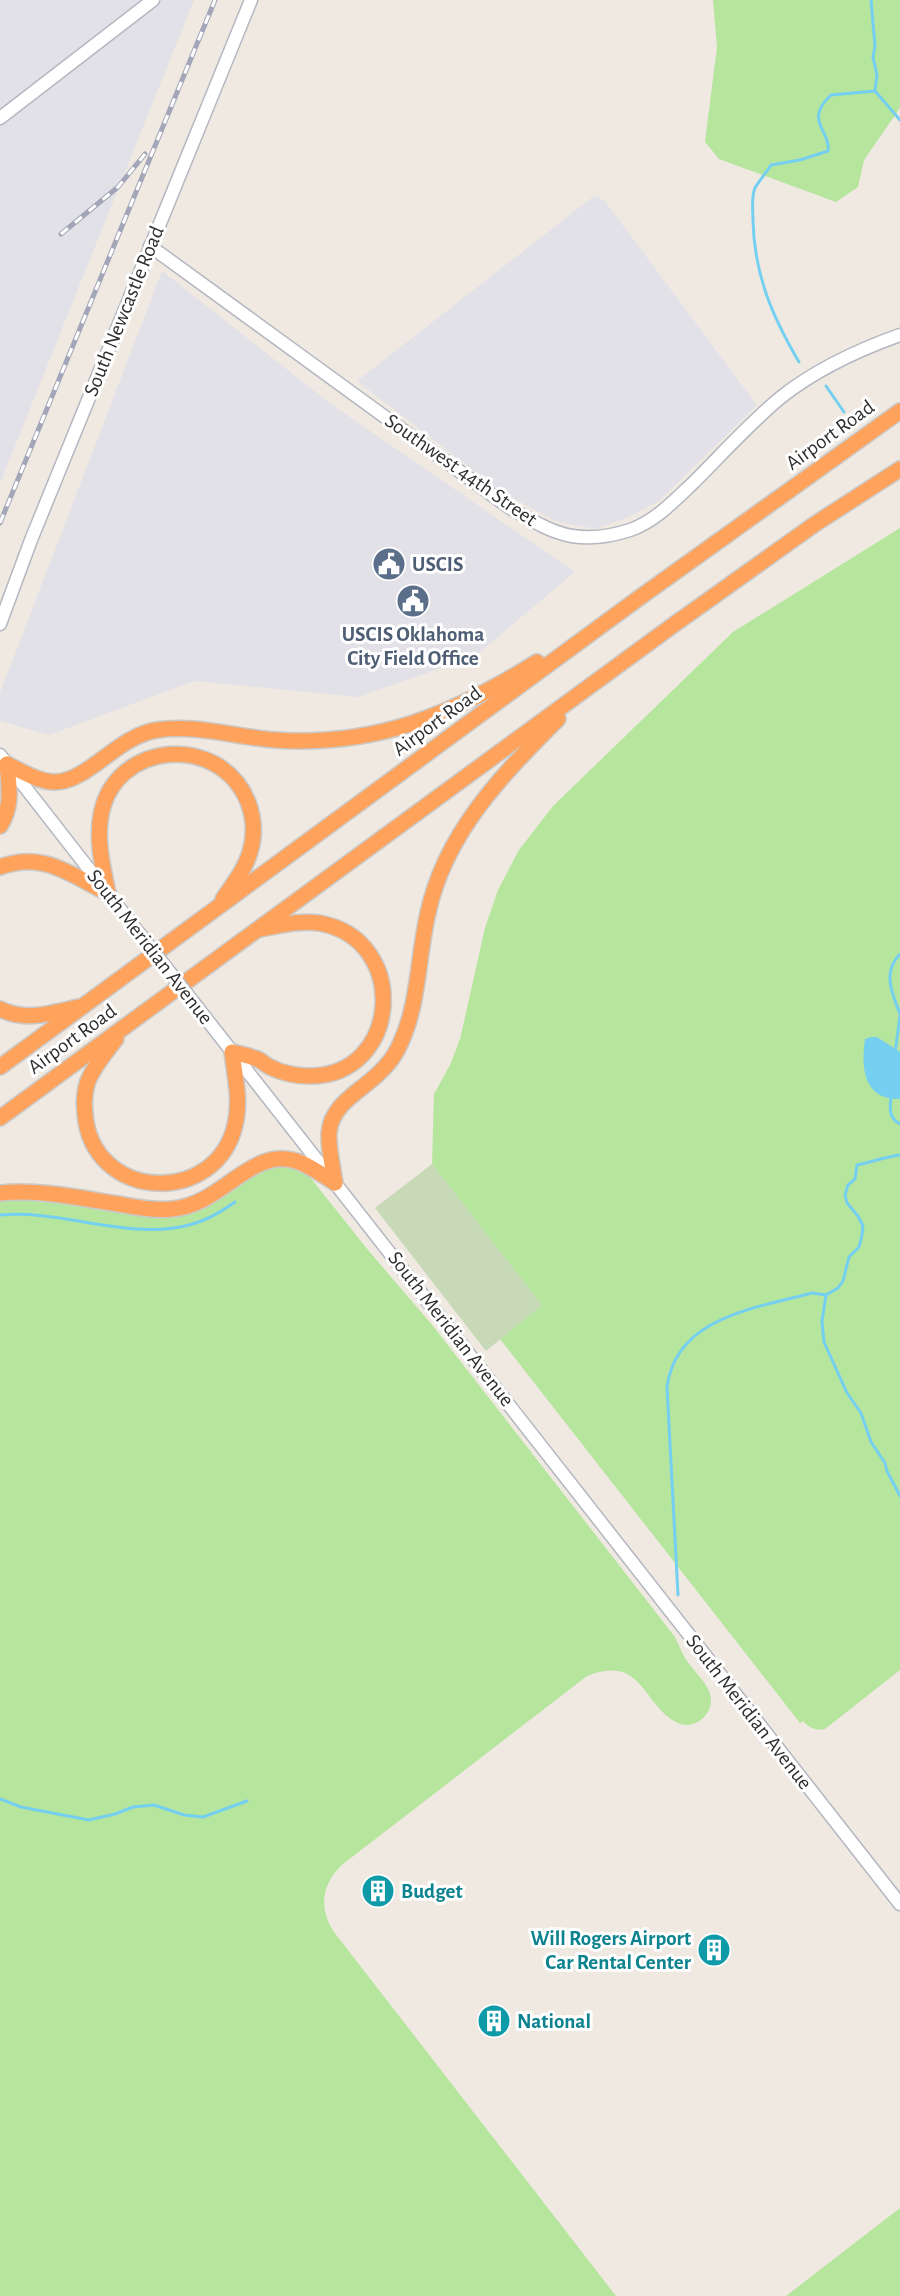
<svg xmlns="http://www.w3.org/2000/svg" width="900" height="2296" viewBox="0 0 900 2296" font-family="'Alegreya Sans',sans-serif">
<rect width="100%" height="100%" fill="#efe9e1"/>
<g fill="#e3e1e8">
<path d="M0 0H194L0 483Z"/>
<path d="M594 196 604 200 757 405 659 501 629 517 595 529 555 521 500 491 357 381Z"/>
<path d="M162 271 331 404 575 572 475 656 358 697 194 681 49 735 0 721V693Z"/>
</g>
<g fill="#b6e59e">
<path d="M713 0H900V108L864 160 858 187 836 202 719 159 705 142 717 47Z"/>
<path d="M900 528V1670L825 1729C815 1731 810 1728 803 1721L800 1723 500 1339 541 1305 432 1164 434 1094 450 1065 460 1039 485 928 498 890 519 850 553 806 733 632Z"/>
<path d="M273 1163 303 1170 309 1176 368 1250 433 1326 675 1637C679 1645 682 1654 687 1661 694 1671 704 1680 709 1691 718 1711 695 1733 676 1722 642 1704 643 1654 587 1676L343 1864C322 1883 318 1908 334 1932L616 2296H0V1198H27L161 1215Z"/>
<path d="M900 2208V2296H786Z"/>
</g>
<path fill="#c8d9b8" d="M432 1164 542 1305 486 1351 375 1208Z"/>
<path fill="#75cff0" d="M871 1037H877L900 1052V1099C863 1100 861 1068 865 1039Z"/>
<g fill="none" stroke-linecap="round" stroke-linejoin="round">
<g stroke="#75cff0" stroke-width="3">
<path d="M871 0 875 46 873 57 877 75 875 91 900 120"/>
<path d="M799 362C772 316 754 274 753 220 753 211 751 197 755 188 759 181 766 173 771 165L800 160 828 151C831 130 803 121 831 95L875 91"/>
<path d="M826 386 844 412"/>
<path d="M900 954C882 972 892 993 900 1014"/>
<path d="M895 1053 900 1016"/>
<path d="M891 1096C890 1108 888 1117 900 1124"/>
<path d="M900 1155C885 1157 872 1162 857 1165L855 1179 848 1185 845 1195 847 1203 858 1216 863 1226 862 1235 859 1247 849 1257 843 1281 838 1288 826 1295 822 1321 824 1342 847 1393 861 1413 871 1442 885 1463 887 1471 900 1496"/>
<path d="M0 1215C62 1209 129 1241 189 1225 206 1221 221 1212 235 1202"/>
<path d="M678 1595 667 1387C676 1317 756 1308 812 1293L826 1295"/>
<path d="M0 1799 21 1807 89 1820 115 1814 133 1807 154 1805 184 1815 203 1817 247 1801"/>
</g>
<g stroke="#b4b7c1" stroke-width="15">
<g id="secondary">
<path d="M0 118 153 0"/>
<path d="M150 246 510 508C530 519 549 532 572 536 591 539 612 536 630 530 656 521 676 499 695 481 723 453 750 423 780 398 815 370 858 350 900 335"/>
<path d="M0 624 31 540 251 0"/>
<path d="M0 755 138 932"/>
<path d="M197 1007 900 1904"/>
</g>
</g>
<g stroke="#c9c9c9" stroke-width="18">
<g id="highway">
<path d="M7 764C21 771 37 781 53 782 86 784 117 736 157 730 196 724 236 737 275 740 376 747 454 714 537 662"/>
<path d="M0 826C13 806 9 786 7 764"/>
<path d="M0 867C44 851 70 875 108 893"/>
<path d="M108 893C103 868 96 841 101 815 114 741 220 732 248 802 254 818 255 836 250 852 245 870 233 884 223 899"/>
<path d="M0 1009C26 1022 52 1013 78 1007"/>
<path d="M116 1039C106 1052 94 1066 88 1081 83 1095 84 1108 86 1122 100 1202 217 1204 235 1125 241 1101 235 1077 232 1052 239 1054 247 1055 254 1058 260 1059 264 1064 270 1067 282 1073 296 1076 309 1076 401 1077 411 939 319 923 299 920 279 926 260 929"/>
<path d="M0 1067 639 598 900 411"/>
<path d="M0 1118 672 626 815 524 900 469"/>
<path d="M335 1183C333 1167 328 1149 329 1133 331 1105 359 1092 377 1075 387 1066 396 1055 401 1042 419 1003 418 955 428 913 445 833 502 775 558 719"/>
<path d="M0 1193C39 1189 79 1198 118 1204 136 1207 154 1211 172 1209 223 1205 252 1144 299 1162 312 1167 324 1176 335 1183"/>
</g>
</g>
<use href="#secondary" stroke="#fff" stroke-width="12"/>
<use href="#highway" stroke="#ffa35c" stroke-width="15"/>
<g stroke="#a3a6b8" stroke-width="5">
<g id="rail">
<path d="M61 234 118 187 145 154"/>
<path d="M0 523 215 0"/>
</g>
</g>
<use href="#rail" stroke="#fff" stroke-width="3" stroke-dasharray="9" stroke-linecap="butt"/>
<g stroke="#b4b7c1" stroke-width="15" stroke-linecap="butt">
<path id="secondary-bridge" d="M138 932 197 1007"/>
</g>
<use href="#secondary-bridge" stroke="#fff" stroke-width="12"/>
</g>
<defs>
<g id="civic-disc" transform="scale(1.725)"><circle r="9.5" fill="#5c6f8a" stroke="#fff"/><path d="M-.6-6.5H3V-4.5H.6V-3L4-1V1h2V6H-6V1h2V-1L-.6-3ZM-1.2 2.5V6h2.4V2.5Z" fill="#fff"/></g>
<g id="building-disc" transform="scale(1.725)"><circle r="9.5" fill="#0f9aa8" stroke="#fff"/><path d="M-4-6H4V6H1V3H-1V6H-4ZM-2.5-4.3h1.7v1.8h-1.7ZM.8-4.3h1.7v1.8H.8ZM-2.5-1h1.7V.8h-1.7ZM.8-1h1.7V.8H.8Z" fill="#fff"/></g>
</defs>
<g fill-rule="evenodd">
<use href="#civic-disc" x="389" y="564"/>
<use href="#civic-disc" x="413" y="601"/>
<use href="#building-disc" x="378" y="1891"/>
<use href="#building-disc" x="714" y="1950"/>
<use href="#building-disc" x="494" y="2021"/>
</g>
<g text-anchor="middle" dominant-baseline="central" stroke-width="6" stroke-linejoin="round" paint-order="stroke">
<g font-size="21" fill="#2e2e2e" stroke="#fff">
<text transform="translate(124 311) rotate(-68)">South Newcastle Road</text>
<text transform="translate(830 435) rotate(-36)">Airport Road</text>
<text transform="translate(461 470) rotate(35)">Southwest 44th Street</text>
<text transform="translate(437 721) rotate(-36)">Airport Road</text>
<text transform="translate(150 947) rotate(52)">South Meridian Avenue</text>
<text transform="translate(72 1039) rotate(-36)">Airport Road</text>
<text transform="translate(451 1329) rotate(52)">South Meridian Avenue</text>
<text transform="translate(749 1712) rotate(52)">South Meridian Avenue</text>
</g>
<g font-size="21" font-weight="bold" fill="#4e5e75" stroke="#fff" text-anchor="start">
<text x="412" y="564">USCIS</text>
<text x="413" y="634" text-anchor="middle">USCIS Oklahoma<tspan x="413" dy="24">City Field Office</tspan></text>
</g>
<g font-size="21" font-weight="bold" fill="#0d838f" stroke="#fff" text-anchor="start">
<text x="401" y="1891">Budget</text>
<text x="691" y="1938" text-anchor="end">Will Rogers Airport<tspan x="691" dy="24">Car Rental Center</tspan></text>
<text x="517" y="2021">National</text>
</g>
</g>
</svg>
